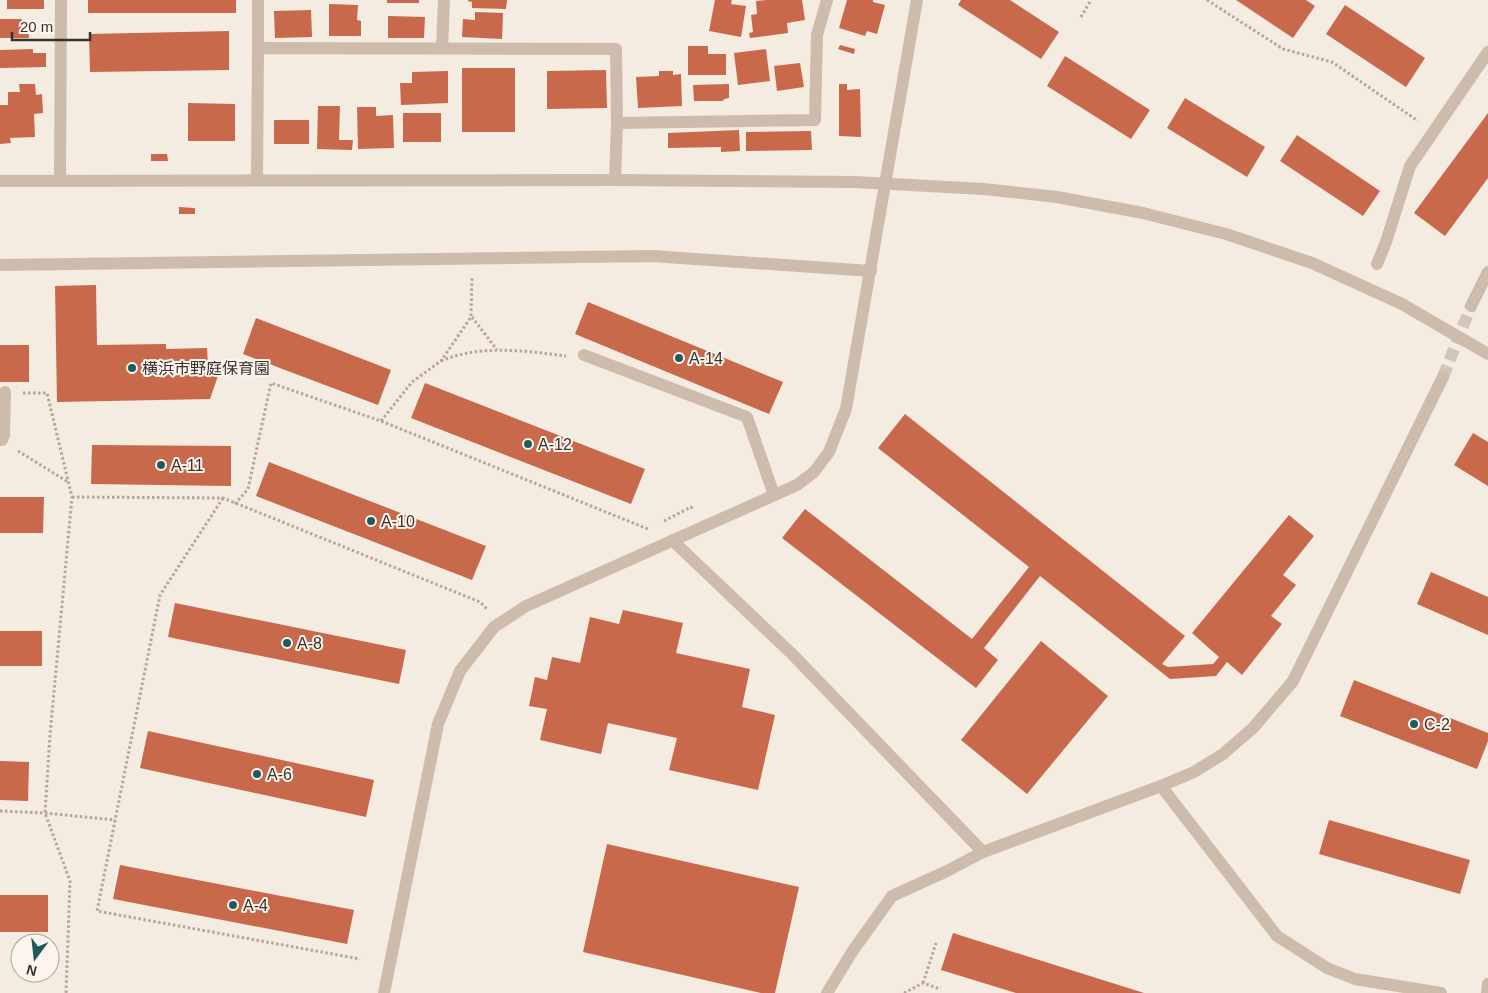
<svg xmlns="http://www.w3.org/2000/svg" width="1488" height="993" viewBox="0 0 1488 993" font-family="Arial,'Noto Sans JP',sans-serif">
<rect width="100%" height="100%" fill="#f4ebe1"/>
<g fill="#c8694b">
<rect x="7" y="0" width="37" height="9"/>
<rect x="88" y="0" width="148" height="13"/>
<rect x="387" y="0" width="32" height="3"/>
<path d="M468 0H507L506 9 472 8V2L468 1Z"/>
<path d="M715 0H732L731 4 746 6 741 37 709 31Z"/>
<path d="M767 0H802L805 20 787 23 788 33 750 38 749 33 753 32 751 15 757 14 756 1Z"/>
<path d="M847 0H873V2L885 5 877 34 867 31 865 36 839 28Z"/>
<path d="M961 0H1010L1059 32 1041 59 958 5Z"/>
<path d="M1236 0H1306L1315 6 1293 38Z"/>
<path d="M329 4 358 5 357 20 361 21V36H329Z"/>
<path d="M1345 5 1425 58 1406 87 1326 34Z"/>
<path d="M311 10 312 37 275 38 274 11Z"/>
<path d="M475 12 503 13 502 39 462 37 463 19 475 20Z"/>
<path d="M388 16 425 17 424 38H388Z"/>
<path d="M0 19H22V24H28L29 38H0Z"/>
<path d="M229 31V70L90 72 89 34Z"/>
<path d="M840 45 855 49 854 54 838 49Z"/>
<path d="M688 46H708V54H726V75H688Z"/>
<path d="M33 49V53H46V67L0 68V50Z"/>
<path d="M766 49 770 81 738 85 734 53Z"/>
<path d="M1065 56 1150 110 1131 139 1047 86Z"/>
<path d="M800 63 804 87 777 91 774 66Z"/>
<rect x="462" y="68" width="53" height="64"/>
<path d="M606 70 607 108 547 109V71Z"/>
<path d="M448 71V103L401 105 400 83H412V72Z"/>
<path d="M659 71H673V75L681 74 682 106 638 108 636 77 659 76Z"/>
<path d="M19 84H35L36 95 42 94 43 113 34 114 35 137 10 138 11 143 0 144V105H8V92H20Z"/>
<path d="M729 84V98L724 99 723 101H694L693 85Z"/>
<path d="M839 84H847V90L860 89 861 137 839 136Z"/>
<path d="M1185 98 1265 147 1247 177 1167 128Z"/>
<path d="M188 103 235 104V141H188Z"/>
<path d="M318 106H340L339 140H353L352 150 317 149Z"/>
<path d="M357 107H376V116L393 115 394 148 358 149Z"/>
<rect x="403" y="113" width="38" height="29"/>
<path d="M1488 113V178L1445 236 1414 213Z"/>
<rect x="274" y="120" width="35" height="24"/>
<path d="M739 130 740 151 721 152V147L668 148V133Z"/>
<path d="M811 131 812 150 746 151V132Z"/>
<path d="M1297 135 1380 191 1363 216 1280 161Z"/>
<path d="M151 154H167L168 161H151Z"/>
<path d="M179 207 195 208V214H179Z"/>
<path d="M96 285 97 345 166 344V349L207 348 208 367H221L210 399 57 402 55 286Z"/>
<path d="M588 302 783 382 769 414 575 334Z"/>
<path d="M256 318 391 370 378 405 243 354Z"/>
<rect x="0" y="345" width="29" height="37"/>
<path d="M425 383 645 469 631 504 411 418Z"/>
<path d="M905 414 1185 636 1162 664 1168 667 1213 664 1219 657 1192 633 1289 515 1314 536 1283 575 1296 585 1271 616 1282 624 1242 675 1227 662 1216 676 1170 679 1040 576 984 648 998 660 976 688 782 538 805 509 972 639 1029 567 878 448Z"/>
<path d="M1473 433 1488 442V486L1454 465Z"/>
<path d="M92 445 231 446V486L91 484Z"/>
<path d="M269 462 486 546 472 580 256 496Z"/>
<path d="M0 497H44L43 533H0Z"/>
<path d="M1431 572 1488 597V635L1417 604Z"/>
<path d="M175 603 406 650 399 684 168 637Z"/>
<path d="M623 610 683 623 676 653 750 669 742 707 775 715 758 790 669 770 677 738 608 723 601 754 540 740 547 709 529 706 535 677 547 680 552 657 580 663 590 617 619 624Z"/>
<rect x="0" y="631" width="42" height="35"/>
<path d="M1041 641 1108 696 1027 794 961 740Z"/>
<path d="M1354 680 1488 733V741L1477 769 1340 716Z"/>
<path d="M148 731 374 780 366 817 140 768Z"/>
<path d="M0 761 29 762 28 801 0 800Z"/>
<path d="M1329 820 1470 860 1460 894 1319 854Z"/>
<path d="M607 844 799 887 775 993H761L583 952Z"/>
<path d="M120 865 354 910 347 944 113 899Z"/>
<rect x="0" y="895" width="48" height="37"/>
<path d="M953 933 1144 993H1016L941 970Z"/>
</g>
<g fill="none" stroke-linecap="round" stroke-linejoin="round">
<path stroke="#cfc6bd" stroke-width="12" stroke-dasharray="12 6" stroke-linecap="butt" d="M1443 377 1471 306"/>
<g stroke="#b9a596" stroke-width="3" stroke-dasharray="2.5 2.5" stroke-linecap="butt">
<path d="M1207 0 1283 49 1332 62 1418 121"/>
<path d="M1081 17 1091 0"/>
<path d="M472 317 497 350"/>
<path d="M441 361C481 344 525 351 566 356"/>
<path d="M23 393H47L72 497 50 735 45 813 70 881 66 993"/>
<path d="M381 421 412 382 441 361 471 317 472 276"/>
<path d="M18 451 68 482"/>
<path d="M72 497 223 498 480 602 488 610"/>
<path d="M223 498 160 595 97 911 360 959"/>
<path d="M235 504 248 489 271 383 381 421 648 529"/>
<path d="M664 521 691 507 694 510"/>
<path d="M0 811 45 813 115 820"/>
<path d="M923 983 936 943"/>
<path d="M904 993 923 983 937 988 941 987"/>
</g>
<g stroke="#cdbbac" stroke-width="12">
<path d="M258 48V0"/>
<path d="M442 48 444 0"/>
<path d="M257 179 258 48 616 49 617 123"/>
<path d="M615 180 617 123 815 120 817 35 827 0"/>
<path d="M0 181 615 180 854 182 984 189 1057 197 1143 213 1226 234 1312 263 1402 304 1488 354"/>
<path d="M60 181 61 0"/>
<path d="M1377 264 1386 242 1410 166 1488 52"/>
<path d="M0 265 652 256 871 271"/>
<path d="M1471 306 1488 272"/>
<path d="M584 355 747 417 774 495"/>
<path d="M0 440H2L4 435 5 392"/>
<path d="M672 540 792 654 983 852"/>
<path d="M1161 786 1277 936 1327 968 1355 979 1441 993"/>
<path d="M384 993 438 724 460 671 494 627 526 606 797 485 814 472 829 452 846 409 917 0"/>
<path d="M827 993 852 952 892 896 945 872 983 852 1161 786 1194 772 1223 754 1253 728 1293 681 1443 377"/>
<path d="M1487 993 1488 984"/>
</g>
</g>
<g fill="#1f5a5e" stroke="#fbf5ee" stroke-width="2">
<circle cx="679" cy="358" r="5"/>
<circle cx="132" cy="368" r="5"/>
<circle cx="528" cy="444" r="5"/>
<circle cx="161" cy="465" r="5"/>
<circle cx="371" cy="521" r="5"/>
<circle cx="287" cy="643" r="5"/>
<circle cx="1414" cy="724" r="5"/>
<circle cx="257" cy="774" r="5"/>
<circle cx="233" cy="905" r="5"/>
</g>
<g text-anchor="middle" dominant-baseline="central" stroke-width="4" stroke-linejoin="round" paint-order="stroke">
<g font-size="16" fill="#3b302b" stroke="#fbf5ee" text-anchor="start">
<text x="689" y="358">A-14</text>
<text x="142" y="368">横浜市野庭保育園</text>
<text x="538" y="444">A-12</text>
<text x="171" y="465">A-11</text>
<text x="381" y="521">A-10</text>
<text x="297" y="643">A-8</text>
<text x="1424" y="724">C-2</text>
<text x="267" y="774">A-6</text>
<text x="243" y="905">A-4</text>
</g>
</g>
<g transform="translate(35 958) rotate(195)"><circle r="24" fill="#fbf5ee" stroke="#aea6a0"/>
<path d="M0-4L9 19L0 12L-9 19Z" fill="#1f5a5e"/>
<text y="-8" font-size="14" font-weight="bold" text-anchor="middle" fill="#3b302b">N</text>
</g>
<path d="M12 32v8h78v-8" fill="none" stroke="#3b302b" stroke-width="2.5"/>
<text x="20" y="32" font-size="15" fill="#3b302b" stroke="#fbf5ee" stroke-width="4" paint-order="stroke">20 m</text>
</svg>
